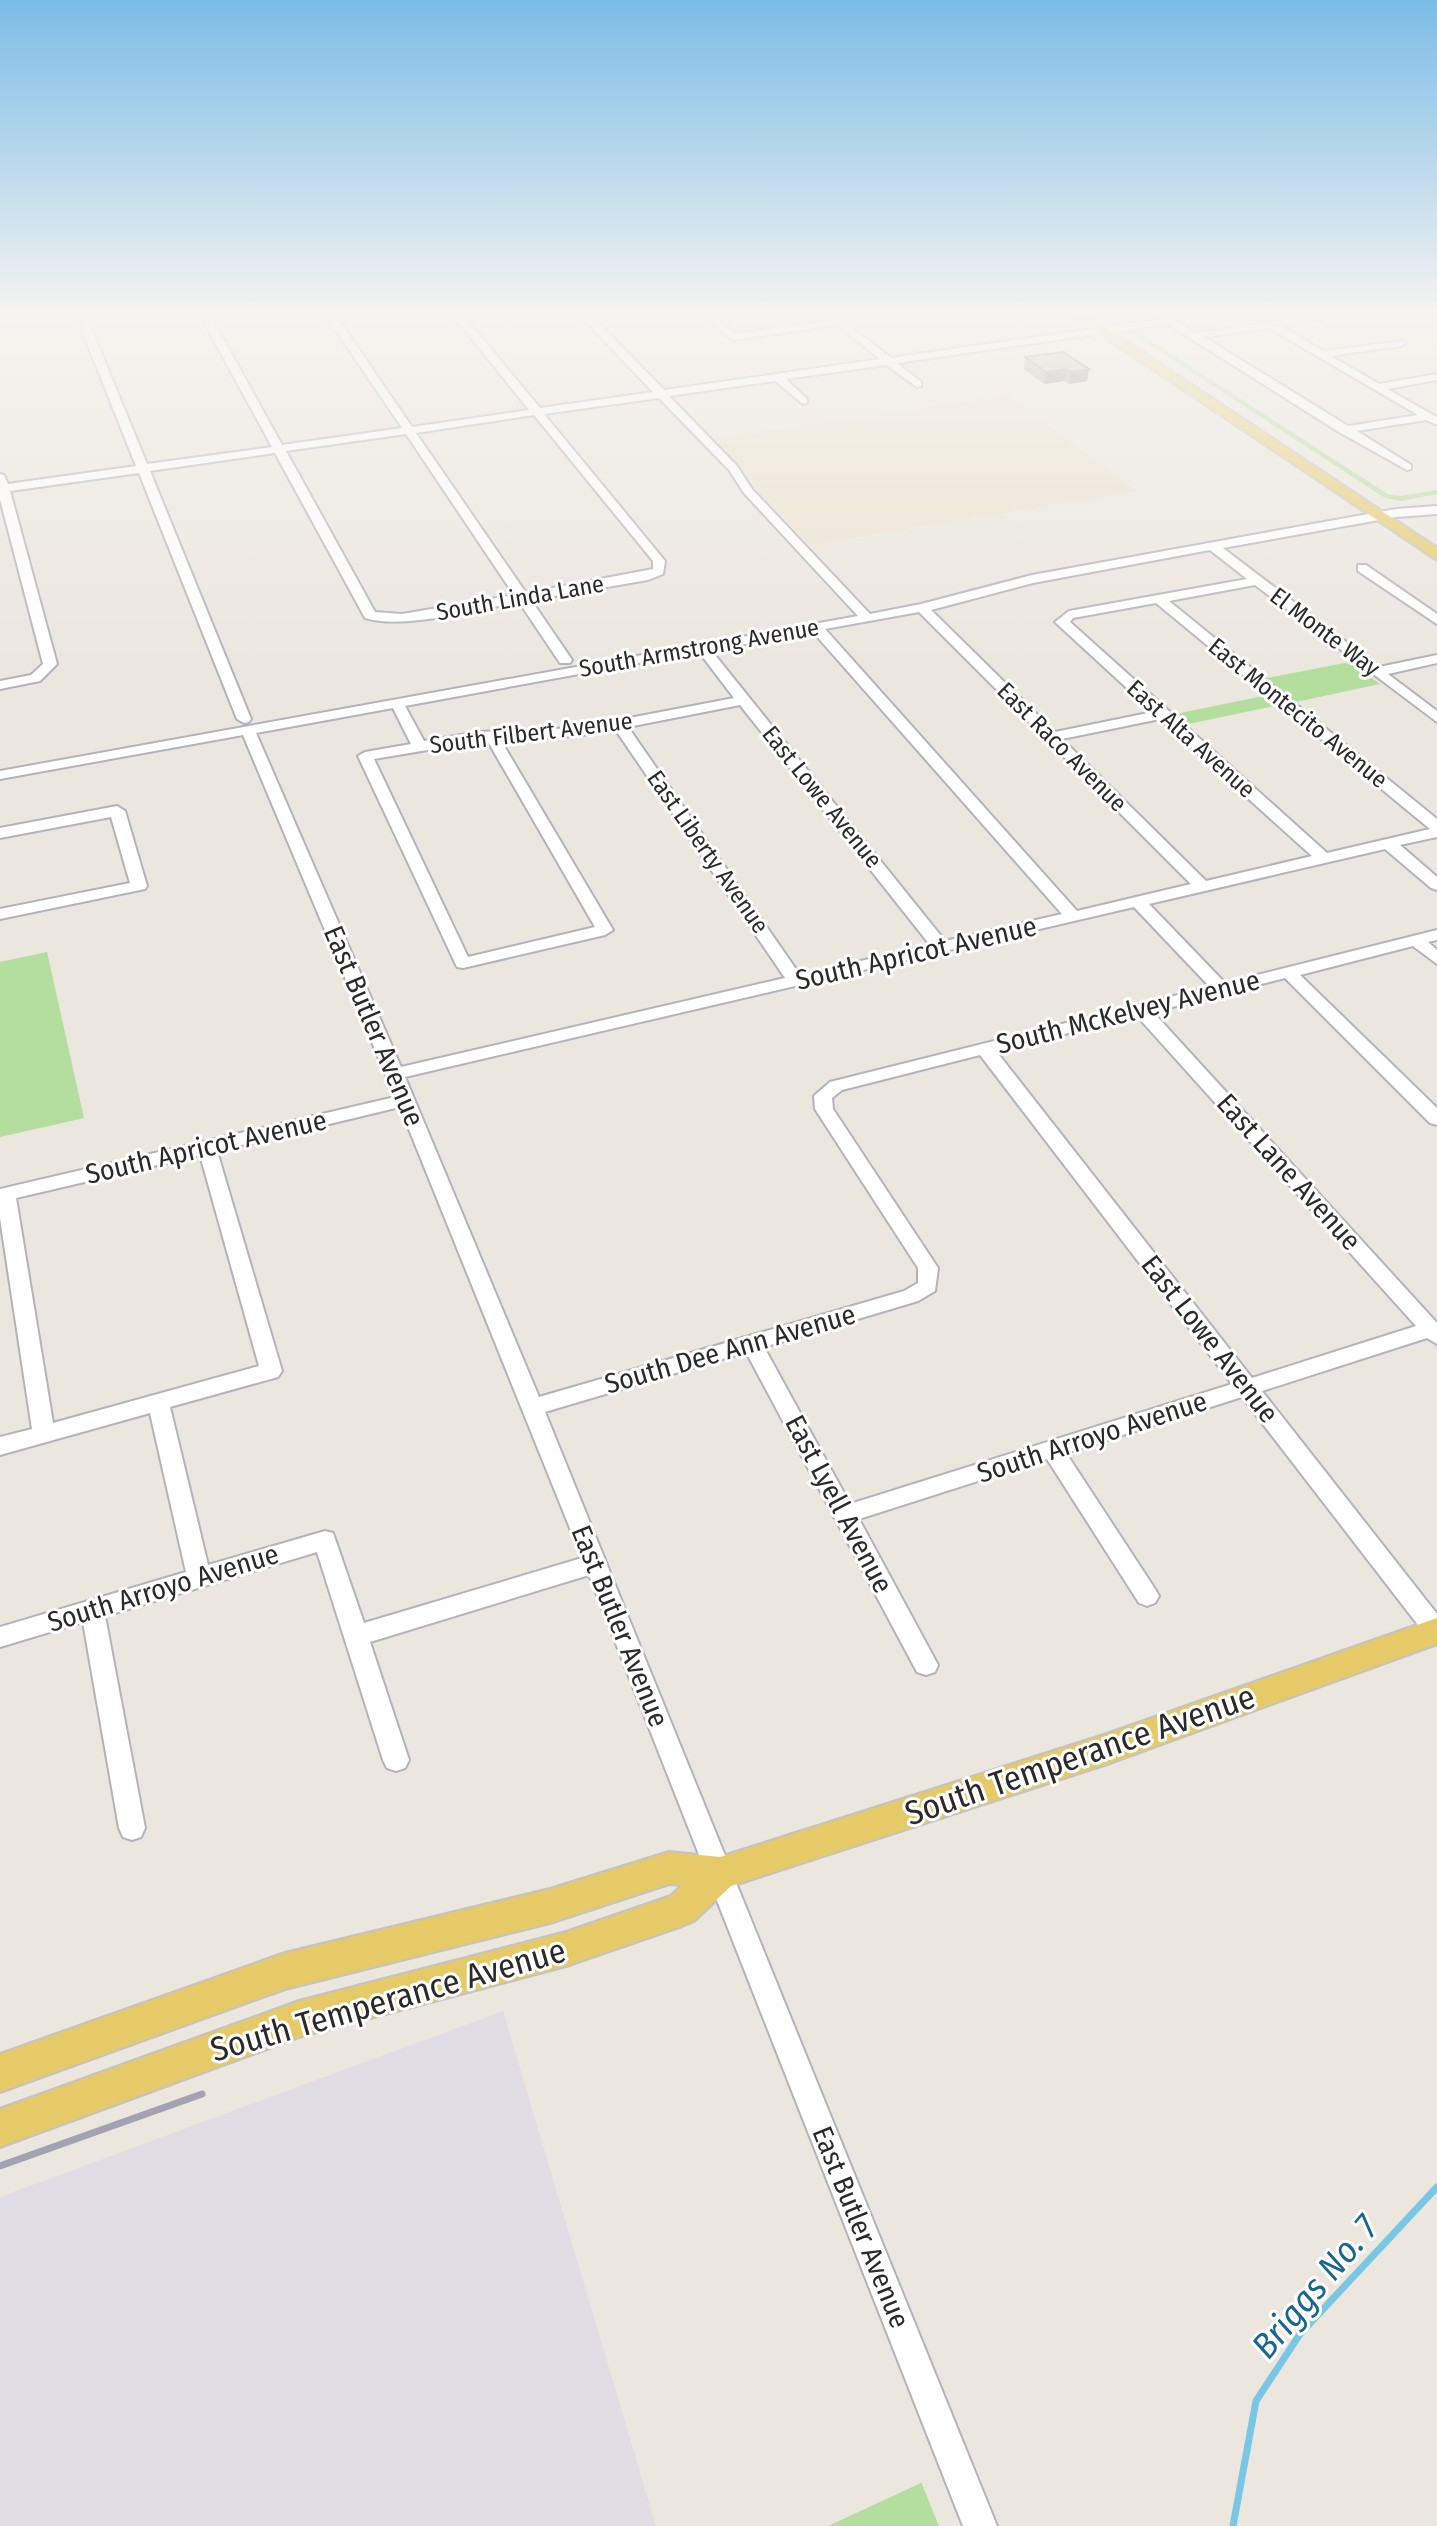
<svg xmlns="http://www.w3.org/2000/svg" width="1437" height="2526" viewBox="0 0 1437 2526" font-family="'Fira Sans Condensed',sans-serif">
<rect width="100%" height="100%" fill="#ebe6de"/>
<path fill="#e0dee4" d="M503 2011 656 2526H0V2197Z"/>
<path fill="#ece2ce" d="M1009 395 1136 491 810 545 756 490 739 465 713 439Z"/>
<g fill="#b3de9e">
<path d="M1167 326 1136 331 1389 495 1401 496 1437 490V494L1401 501 1385 498 1130 332Z"/>
<path d="M1350 662 1380 684 1296 702 1267 678Z"/>
<path d="M1263 696 1275 706 1188 724 1176 714Z"/>
<path d="M47 952 84 1118 0 1137V962Z"/>
<path d="M921 2482 939 2526H828L921 2483Z"/>
</g>
<g fill="none" stroke-linecap="round" stroke-linejoin="round">
<path stroke="#78c7e5" stroke-width="7" d="M1233 2526 1256 2401 1300 2334 1437 2187"/>
<g stroke="#b1b4bd" stroke-width="4">
<g id="minor">
<path d="M75 313H85L147 464 272 447 199 313H209L282 445 402 428 324 313H334L412 427 529 410 451 313H461L540 408 653 392 578 313H589L664 390 880 359 838 325 732 340 701 313H712L734 334 831 320 827 316 833 313 891 358 1160 319 1156 313H1164L1196 333 1332 313H1359L1281 326 1323 351 1404 341 1405 343 1400 346 1331 356 1379 384 1437 374V380L1387 389 1437 417V425L1426 420 1357 431 1411 465V469L1407 470 1339 432 1168 324 897 363 921 382V386L917 387 886 365 786 379 807 399V403L803 404 775 381 669 396 737 466 752 489 870 614 921 604 1032 575 1396 509 1437 506V514L1396 517 1223 548 1379 667 1437 655V663L1388 674 1437 711V722L1255 585 1169 601 1437 819V837L1400 845 1437 877V890L1431 888 1385 849 1149 904 1225 983 1437 930V940L1428 942 1437 950V964L1413 946 1300 975 1437 1108V1125L1430 1123 1285 978 1153 1012 1437 1323V1344L1427 1338 1262 1391 1437 1614V1641L1428 1638 1242 1397 1066 1453 1155 1589 1159 1596 1155 1603 1147 1606 1139 1603 1047 1459 859 1519 938 1665 935 1672 926 1675 917 1672 746 1352 545 1412 997 2526H963L589 1575 370 1642 409 1760 405 1768 396 1771 387 1768 383 1760 317 1552 105 1616 145 1828 141 1837 132 1840 123 1837 119 1828 83 1622 0 1647V1627L186 1572 150 1413 0 1455V1437L32 1429 0 1218V1189L395 1097 243 735 0 779V771L858 616 744 493 729 470 659 398 544 414 665 561 663 574 648 580 531 600 572 660 570 663H560L519 602C478 609 403 630 365 618L275 453 150 471 251 719 249 722 244 723 237 719 139 473 10 491 57 664 40 681 0 689V681L31 675 43 664 0 499V474L4 475 8 484 136 466ZM1269 328 1418 415 1348 426 1204 337ZM534 415 653 561V569L526 593 416 433ZM406 434 514 595 402 614 375 612 286 451ZM1210 550 1247 579 1069 611 1055 622 1153 712 1055 732 931 610 1033 583ZM1156 603 1430 829 1327 853 1070 622 1073 618ZM919 612 1191 884 1077 911 825 629ZM813 632 1062 914 945 941 711 650ZM699 652 734 698 577 728 479 732 424 741 405 706ZM740 705 930 945 800 975 628 727ZM393 708 411 744 365 752 358 756 457 967 463 968 605 935 613 930 500 739 577 736 615 729 785 978 401 1067 256 733ZM1160 719 1312 856 1206 881 1062 739ZM487 740 595 927 468 957 374 759ZM1134 907 1210 987 830 1082 814 1096 815 1109 918 1268V1283L904 1291 539 1397 405 1077ZM1137 1016 1416 1326 1252 1378 996 1051ZM980 1055 1232 1384 850 1504 764 1347 918 1301 935 1291 938 1268 833 1109 832 1098 842 1090ZM400 1107 582 1558 364 1623 333 1533 325 1531 208 1565 170 1407 278 1377 282 1371 217 1151ZM200 1155 259 1366 53 1423 16 1198Z"/>
<path d="M1358 565H1366L1437 614V624L1358 571Z"/>
<path d="M117 806 125 811 147 886 145 889 0 919V909L130 883 111 817 0 838V828Z"/>
</g>
</g>
<g stroke="#c3c3c3" stroke-width="4">
<g id="major">
<path d="M1069 313H1084L1437 548V560Z"/>
<path d="M1437 1618V1644L1104 1765 731 1886 694 1921 682 1926 566 1966 299 2037 0 2147V2109L299 2001 566 1932 671 1896 682 1885 669 1884 550 1923 285 1989 0 2092V2054L285 1953 550 1889 669 1852 720 1857 1104 1735Z"/>
</g>
</g>
<use href="#minor" fill="#fff" fill-rule="evenodd"/>
<use href="#major" fill="#e6ca68" fill-rule="evenodd"/>
<path stroke="#a1a3b3" stroke-width="7" d="M0 2166 202 2094"/>
</g>
<path fill="#a9a4a0" d="M1025 357 1089 369 1087 381 1069 384 1064 381 1044 384 1024 369Z"/>
<g fill="#898682">
<path d="M1066 369 1064 381 1044 384 1046 372Z"/>
<path d="M1089 369 1087 381 1069 384 1070 372Z"/>
</g>
<path fill="#c4bfba" stroke="#898682" stroke-width="2" d="M1063 352 1089 369 1070 372 1066 369 1046 372 1025 357Z"/>
<linearGradient id="sky" x2="0" y2="1"><stop stop-color="#7bbce7"/><stop offset="0.47" stop-color="#f6f4f0"/><stop offset="1" stop-color="#f6f4f0" stop-opacity="0"/></linearGradient>
<rect width="1437" height="667" fill="url(#sky)"/>
<g text-anchor="middle" dominant-baseline="central" stroke-width="6" stroke-linejoin="round" paint-order="stroke">
<g font-size="24" fill="#2a2a2a" stroke="#fff">
<text transform="translate(520 598) rotate(-10)">South Linda Lane</text>
<text transform="translate(1325 632) rotate(37)">El Monte Way</text>
<text transform="translate(699 648) rotate(-10)">South Armstrong Avenue</text>
<text transform="translate(1298 713) rotate(39)">East Montecito Avenue</text>
<text transform="translate(531 733) rotate(-7)">South Filbert Avenue</text>
<text transform="translate(1191 739) rotate(42)">East Alta Avenue</text>
<text transform="translate(1062 747) rotate(45)">East Raco Avenue</text>
<text transform="translate(822 797) rotate(51)">East Lowe Avenue</text>
<text transform="translate(708 852) rotate(55)">East Liberty Avenue</text>
</g>
<g font-size="28" fill="#2a2a2a" stroke="#fff">
<text transform="translate(916 953) rotate(-13)">South Apricot Avenue</text>
<text transform="translate(1128 1012) rotate(-14)">South McKelvey Avenue</text>
<text transform="translate(374 1026) rotate(67)">East Butler Avenue</text>
<text transform="translate(206 1147) rotate(-13)">South Apricot Avenue</text>
<text transform="translate(1289 1172) rotate(48)">East Lane Avenue</text>
<text transform="translate(1210 1339) rotate(52)">East Lowe Avenue</text>
<text transform="translate(730 1349) rotate(-16)">South Dee Ann Avenue</text>
<text transform="translate(1092 1437) rotate(-18)">South Arroyo Avenue</text>
<text transform="translate(839 1504) rotate(62)">East Lyell Avenue</text>
<text transform="translate(163 1588) rotate(-17)">South Arroyo Avenue</text>
<text transform="translate(620 1626) rotate(68)">East Butler Avenue</text>
<text transform="translate(861 2227) rotate(68)">East Butler Avenue</text>
</g>
<g font-size="34" fill="#2a2a2a" stroke="#fff">
<text transform="translate(1080 1755) rotate(-19)">South Temperance Avenue</text>
<text transform="translate(388 2000) rotate(-16)">South Temperance Avenue</text>
</g>
<g font-size="36" font-style="italic" fill="#176691" stroke="#fff">
<text transform="translate(1315 2287) rotate(-50)">Briggs No. 7</text>
</g>
</g>
</svg>
